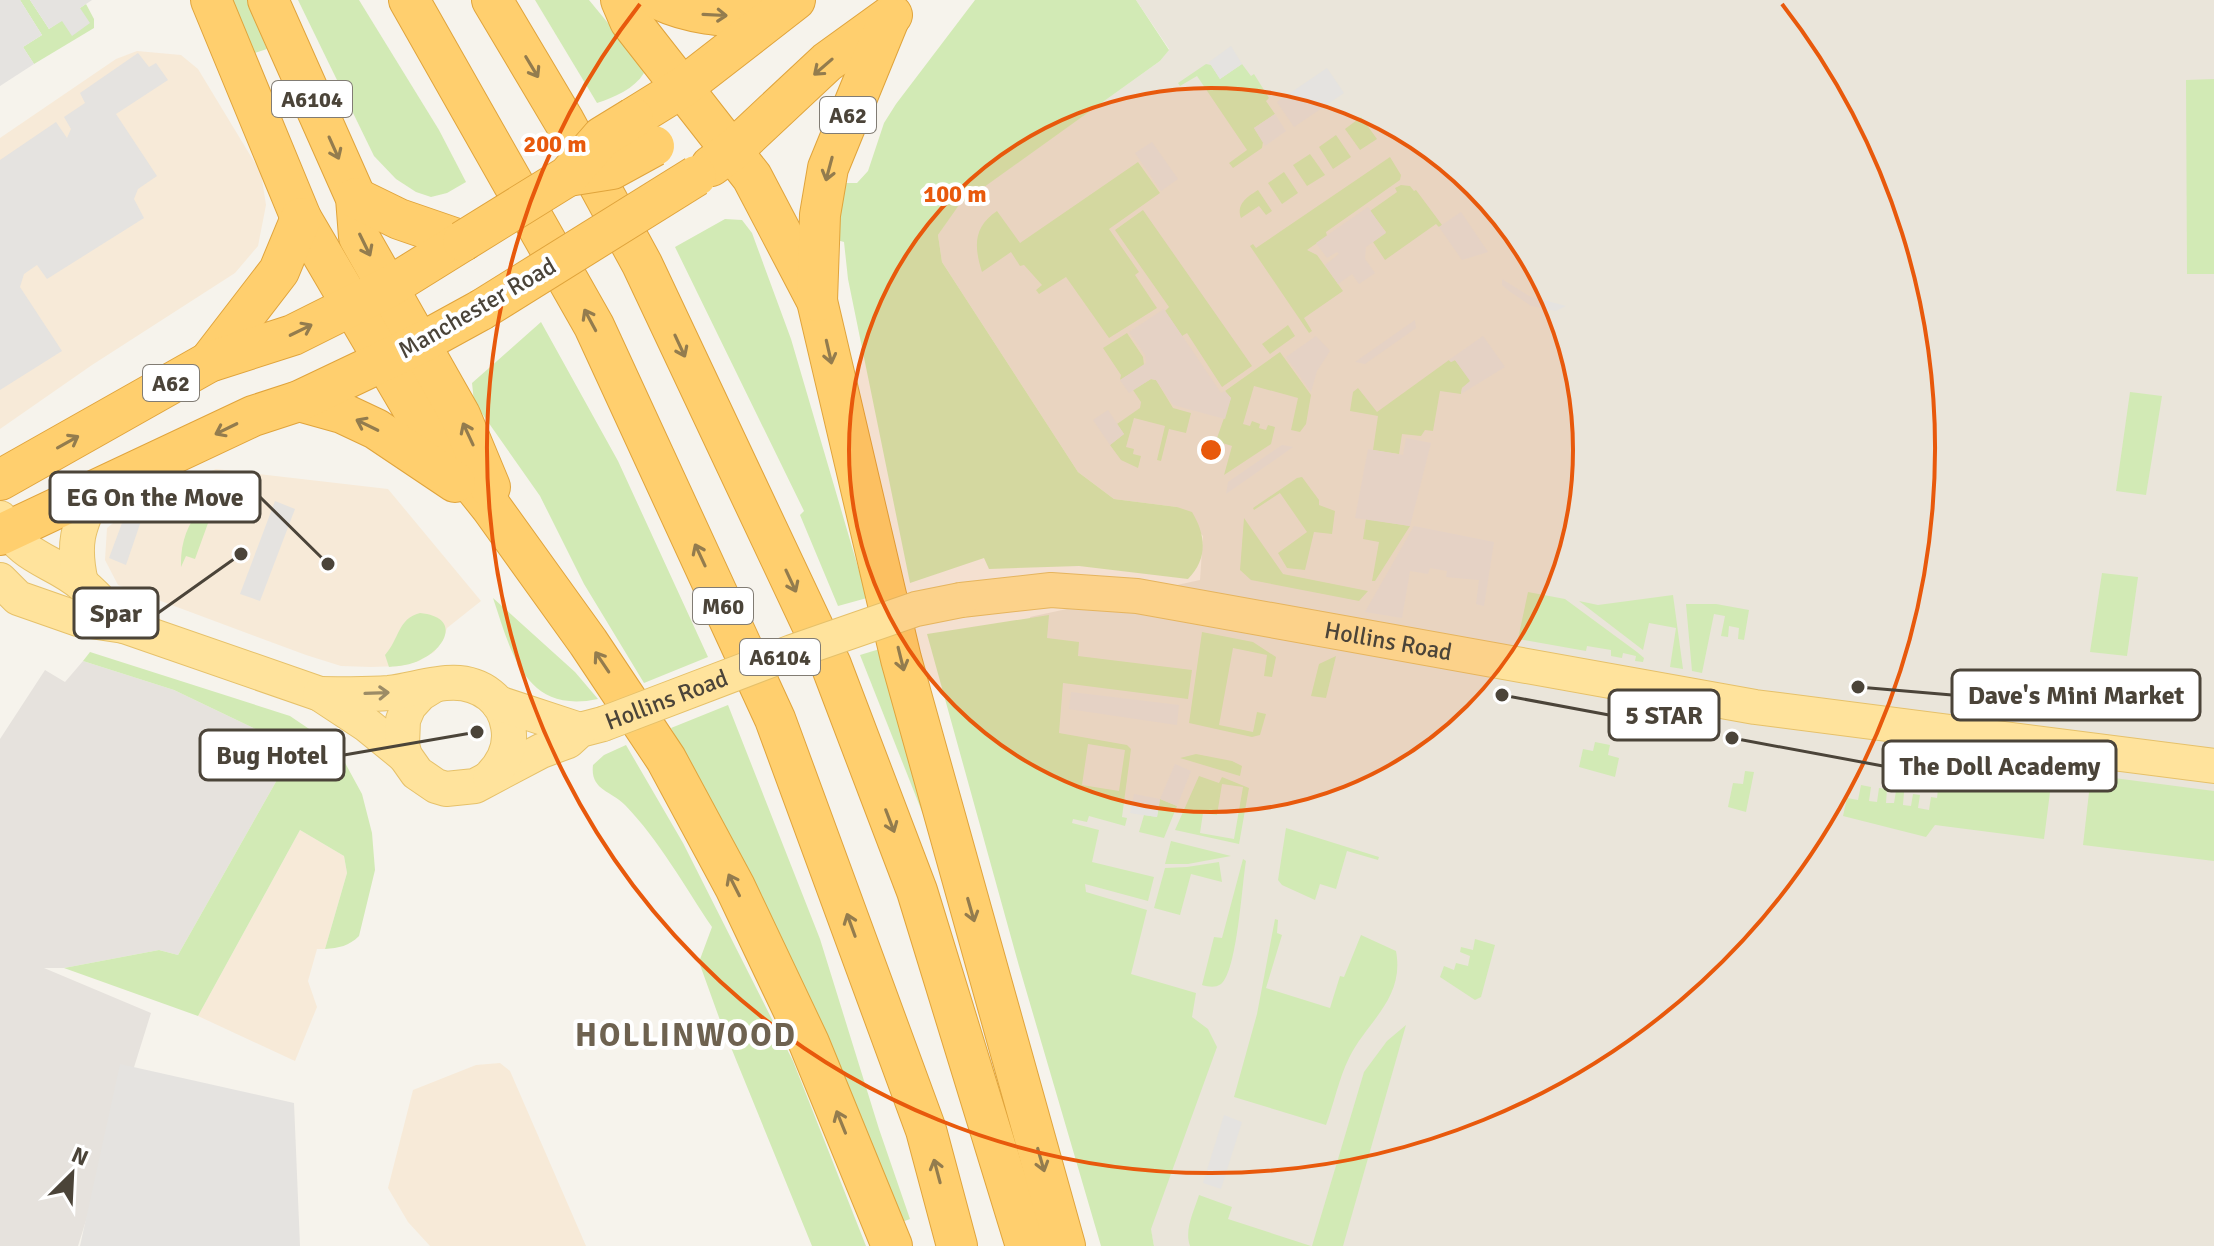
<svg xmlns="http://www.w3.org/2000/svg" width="2214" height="1246" viewBox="0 0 2214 1246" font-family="Signika,sans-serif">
<rect width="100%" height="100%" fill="#f6f3ec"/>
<path fill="#eae5da" d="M1136 0H2214V1246H1154L1030 617 1200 580 1203 536 1177 507 1114 499 1078 472 942 262 938 235 958 205 1160 61 1169 49Z"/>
<g fill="#f7ead8">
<path d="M137 51 181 55 198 69 261 173 266 205 258 246 235 273 92 365 0 429V138L116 59Z"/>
<path d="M216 469 388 489 481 601 447 628 443 640 434 652 419 661 400 666 371 667 341 666 306 655 118 585 105 560 107 528 137 504Z"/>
<path d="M300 830 344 856 347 873 325 949H317L308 981 317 1007 295 1061 198 1016Z"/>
<path d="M500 1063 510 1071 586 1246H430L408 1222 388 1188 413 1090 476 1065Z"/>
</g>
<path fill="#e6e2dd" d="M83 661 174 690 295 748 178 955 159 950 64 968H44L151 1013 78 1246H0V739L45 670 65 682Z"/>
<g fill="#d2eab5" fill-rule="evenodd">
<path d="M20 0H30L49 29 86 4 94 19V28L34 64 23 47 42 35Z"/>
<path d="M227 0H247L267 49 252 54Z"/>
<path d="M298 0H359L439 130 466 182 447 193 431 197 416 192 396 179 374 156Z"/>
<path d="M535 0H589L640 62 644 73C634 89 615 97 597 103Z"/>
<path d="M975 0H1136L1169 50 1160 61 959 205 938 235 942 262 1078 472 1114 499 1177 507 1192 512C1206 535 1208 559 1188 579L1079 566 989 569 984 558 910 583 848 279 844 242 837 240 843 183H857L868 171 884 123 896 104Z"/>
<path d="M1206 64 1211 65 1220 79 1242 64 1251 76 1254 74 1269 98 1266 101 1275 114 1254 128 1263 142 1262 148 1233 168 1229 163 1247 150 1197 76 1180 86 1178 83Z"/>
<path d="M2214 79V274H2187L2186 80Z"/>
<path d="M1361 117 1377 139 1360 150 1345 129Z"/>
<path d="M1336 135 1351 157 1333 169 1319 147Z"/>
<path d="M1310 154 1325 175 1307 186 1293 165Z"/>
<path d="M1390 157 1401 175 1400 180 1326 232 1327 236 1307 250 1317 255 1343 291 1304 318 1312 331 1309 333 1250 246 1253 244 1256 248Z"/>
<path d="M1138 162 1160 193 1109 229 1139 272 1135 275 1157 308 1109 338 1066 277 1039 294 1036 290 1042 285 1024 265 1020 266 1011 252 982 272C974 247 973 227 997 211L1020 243Z"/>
<path d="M1284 172 1298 193 1282 204 1268 183Z"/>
<path d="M1401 185 1410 186 1414 191 1416 190 1442 225 1439 227 1436 224 1385 260 1373 242 1386 232 1370 211 1397 192 1395 188Z"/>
<path d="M1258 190 1272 211 1266 215 1259 206 1241 218C1236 204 1247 197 1258 190Z"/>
<path d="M1143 210 1252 366 1222 387 1187 333 1182 336 1165 311 1169 307 1115 230Z"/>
<path d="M725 219 742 220 752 233 791 339 867 598 838 606 800 515 804 511 675 247Z"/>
<path d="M541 322 618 461 708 657 644 683 584 584 540 496 474 402 472 383Z"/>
<path d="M1288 325 1295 336 1270 354 1262 344Z"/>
<path d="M1127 333 1143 357 1144 365 1120 380 1121 375 1103 348Z"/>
<path d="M1280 352 1311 395 1306 424 1300 432 1291 430 1298 398 1254 386 1243 424 1250 426 1252 421 1260 424 1259 428 1266 430 1268 425 1275 427 1271 444 1224 475 1232 446 1216 441 1231 398 1225 391Z"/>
<path d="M1449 360 1451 362 1455 360 1471 381 1462 388 1461 394 1440 391 1433 431 1425 430 1421 436 1402 434 1399 454 1373 450 1378 416 1350 411 1353 392 1358 388 1377 412Z"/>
<path d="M1151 379 1156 380 1173 408 1191 413 1186 433 1169 429 1161 461 1157 460 1165 426 1134 418 1126 447 1134 449 1133 454 1141 456 1138 468 1121 460 1110 445 1124 434 1117 424 1140 408 1141 402 1133 390Z"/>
<path d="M2130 392 2162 396 2146 495 2116 491Z"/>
<path d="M1302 477 1319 500V505L1335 511 1332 534 1314 532 1305 570 1287 568 1278 553 1307 532 1280 493 1254 510 1253 508 1297 478Z"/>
<path d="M219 493 195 559 186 556 181 567C180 535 193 511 219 493Z"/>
<path d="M1244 518 1283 574 1368 591 1359 601 1251 580 1240 570Z"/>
<path d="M1366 519 1410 526 1375 581H1372L1379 542 1363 539Z"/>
<path d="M2102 573 2138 577 2127 656 2090 652Z"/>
<path d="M1528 592 1565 599 1637 652 1644 658 1643 662 1635 661 1636 656 1623 653 1622 658 1611 656V650L1587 646 1586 651 1518 639Z"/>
<path d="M1673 595 1683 669 1670 667 1676 628 1649 623 1643 650 1579 601 1598 605Z"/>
<path d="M493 598 575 672 598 699C524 715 511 651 493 598Z"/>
<path d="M1686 604H1716L1749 610 1744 640 1738 639 1739 628 1729 626 1728 637 1721 636 1725 616 1714 614 1702 673 1692 671Z"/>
<path d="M420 613C461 617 447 648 420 660 411 665 399 666 389 667L385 655C399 640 398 618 420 613Z"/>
<path d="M1049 615 1047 638 1079 642 1078 656 1192 670 1188 699 1063 683 1059 733 1127 745 1131 749 1122 817 1127 818 1125 826 1089 816 1087 822 1073 819 1072 823 1099 830 1092 862 1154 877 1148 901 1085 884 1086 892 1147 910 1131 974 1196 993 1192 1017 1208 1029 1217 1047 1151 1229 1154 1246H1101L1019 966 927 634ZM1088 744 1125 750 1119 791 1082 785Z"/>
<path d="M1202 632 1253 642 1276 657 1272 677 1264 676 1267 655 1233 648 1219 725 1253 732 1257 712 1266 714 1260 735 1252 737 1189 723Z"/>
<path d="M883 648 932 837 860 655Z"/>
<path d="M90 652 290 716 321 737 344 761 362 794 372 833 375 870 359 936C349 946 339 948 325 949L347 873 344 856 300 830 198 1016 64 968 159 950 178 955 295 748 174 690 83 661Z"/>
<path d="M1336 656 1326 698 1311 696 1319 664Z"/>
<path d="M728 705 820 939 879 1129 910 1219 899 1223 740 859 671 728Z"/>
<path d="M1595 742 1610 745 1608 755 1619 758 1615 777 1579 767 1583 749 1593 751Z"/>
<path d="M626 745 683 843 793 1061 866 1246H812L721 1023 699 962 712 927C685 887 659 840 625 805 610 790 590 790 593 765L604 755Z"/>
<path d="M1196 754 1232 761 1242 766 1240 776 1180 758Z"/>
<path d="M1942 755 2053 769 2044 839 1935 825 1926 837 1843 816 1847 798 1858 800 1861 785 1871 787 1869 801 1877 802 1879 788 1887 789 1886 803H1894L1896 791 1904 792 1903 805 1911 806 1913 794 1920 795 1918 808 1929 810 1931 797 1937 798Z"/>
<path d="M1745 771 1754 772 1746 812 1728 807 1733 783 1743 784Z"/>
<path d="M2091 775 2214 791V861L2083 845Z"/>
<path d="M1199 776 1219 783 1222 777 1249 788 1239 844 1175 830ZM1222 784 1243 787 1234 839 1200 833 1203 813 1217 815Z"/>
<path d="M1160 799 1177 806 1164 838 1139 832 1144 815 1157 817Z"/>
<path d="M1286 828 1379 857 1378 860 1347 851 1336 889 1320 884 1315 900 1282 885 1278 880Z"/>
<path d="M1171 841 1231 856 1188 864H1165Z"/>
<path d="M1243 859 1246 861C1242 884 1237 972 1221 984 1215 988 1209 987 1202 985L1214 937 1222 938Z"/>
<path d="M1219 862 1222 882 1191 874 1180 915 1154 908 1165 868 1187 867Z"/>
<path d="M1275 919 1278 920 1277 933 1282 935 1266 988 1330 1008 1340 976 1344 977 1361 935 1396 951C1405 999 1367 1021 1349 1058 1339 1078 1334 1103 1326 1125L1234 1097 1257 1014Z"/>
<path d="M1475 939 1495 945 1481 997 1475 1000 1440 977 1444 966 1454 970 1456 963 1468 966 1470 956 1460 952 1461 947 1473 950Z"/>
<path d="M1406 1025 1343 1246H1312L1364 1072 1387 1041Z"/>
<path d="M1199 1195 1232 1207 1228 1219 1311 1246H1190C1184 1230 1194 1211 1199 1195Z"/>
</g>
<g fill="#e5e3e0">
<path d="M0 0H20L42 35 23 47 34 64 0 86Z"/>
<path d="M30 0H92L80 8 90 23 72 36 62 21 49 29Z"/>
<path d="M1231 46 1242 64 1220 79 1209 62Z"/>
<path d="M138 53 149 67 156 63 168 80 116 114 157 176 138 189 134 199 144 218 47 279 37 265 24 274 20 287 62 351 0 390V160L56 122 67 138 71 129 64 117 85 103 80 93Z"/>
<path d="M1327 68 1344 93 1294 127 1277 102Z"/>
<path d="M1275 114 1286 131 1265 146 1254 128Z"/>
<path d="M1152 142 1178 179 1161 191 1135 153Z"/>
<path d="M1368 207 1386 233 1366 247 1365 259 1375 273 1359 284 1352 274 1338 284 1325 265 1339 254 1337 252 1327 258 1316 243Z"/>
<path d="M1461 212 1488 252 1462 260 1439 227Z"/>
<path d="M1502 279 1529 296 1566 306 1556 311 1531 306 1509 291 1502 285Z"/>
<path d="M1164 309 1221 393 1225 391 1231 398 1225 419 1173 405 1156 380 1151 379 1129 393 1120 380 1146 363 1145 355 1129 332Z"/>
<path d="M1415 320 1416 328 1365 364 1355 362Z"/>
<path d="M1316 336 1330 351 1317 371 1311 392 1286 357Z"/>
<path d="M1483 336 1505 367 1461 394 1462 388 1470 381 1455 360 1451 362 1449 360Z"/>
<path d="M1108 410 1124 434 1110 445 1093 420Z"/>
<path d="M1406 438 1431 443 1410 526 1355 518 1368 449 1403 455Z"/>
<path d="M1282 445 1293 447 1226 494 1228 482Z"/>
<path d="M275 501 295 509 260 601 240 594Z"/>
<path d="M125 515 141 521 126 565 109 558Z"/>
<path d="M1414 526 1494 542 1484 606 1476 604 1479 580 1446 577 1447 571 1430 568 1428 574 1410 571 1402 618 1365 612Z"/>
<path d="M1071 692 1179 705 1177 725 1069 709Z"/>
<path d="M1175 764 1191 771 1177 806 1160 799 1157 817 1130 813 1134 794 1160 799Z"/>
<path d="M120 1064 294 1103 300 1246H80Z"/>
<path d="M1224 1115 1242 1122 1221 1189 1203 1183Z"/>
</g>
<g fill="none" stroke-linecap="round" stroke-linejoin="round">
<g stroke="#e6c16a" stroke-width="36">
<g id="major">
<path d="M0 518C25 562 51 558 83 585 97 597 110 612 124 626"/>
<path d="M0 580 18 598 78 619 124 626 320 694 367 725 405 756"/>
<path d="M81 583C72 543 78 529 94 492"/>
<path id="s1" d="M961 600 1051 590 1137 596 1755 707 2214 766"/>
<path d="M433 686 420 694 409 706 403 720 402 745 405 756 417 773 436 786 446 789 475 786 541 751 568 741 580 730 603 724"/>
<path d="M320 694C343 694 366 695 389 693 423 689 460 671 490 695 500 703 506 714 508 726 512 746 504 763 490 777"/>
<path d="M498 703 580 730"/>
</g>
</g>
<g stroke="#e0a43c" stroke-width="42">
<g id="highway">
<path d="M211 0 301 218 414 411 491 507 588 642 666 759 735 887 809 1043 892 1246"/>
<path d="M268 0 356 198 359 237 460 415 490 487"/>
<path d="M409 0 594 326 775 719 926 1130 957 1246"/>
<path d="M492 0 564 121 642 264 831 665 917 891 1026 1246"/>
<path d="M621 0 630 21 752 177 817 301 901 659 1065 1246"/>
<path d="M660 0C696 17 733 16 771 18"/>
<path d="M633 118 683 87 795 0"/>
<path d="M711 166 733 150 827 62 892 15"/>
<path d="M356 198 399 219 463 241"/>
<path d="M817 301 820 215 828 168 889 19"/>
<path d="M209 362 279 271 301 218"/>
<path d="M299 401 342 413 376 429 455 482"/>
<path d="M0 480 209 362 293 335 389 287 463 241"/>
<path d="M0 535 253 416 299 401 419 344 481 310"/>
</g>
</g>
<use href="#major" stroke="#ffe39c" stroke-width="34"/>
<use href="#highway" stroke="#ffcf6e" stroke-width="40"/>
<g stroke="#e6c16a" stroke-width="36" stroke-linecap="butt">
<g id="major-bridge">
<path id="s2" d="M603 724 792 652 916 609 961 600"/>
</g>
</g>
<g stroke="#e0a43c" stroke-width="42" stroke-linecap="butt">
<g id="highway-bridge">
<path d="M568 176 612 169 654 146"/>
<path d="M463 241 568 176 602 137 633 118"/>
<path d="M481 310 696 176"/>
</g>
</g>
<use href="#major-bridge" stroke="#ffe39c" stroke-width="34"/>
<use href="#highway-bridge" stroke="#ffcf6e" stroke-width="40"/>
</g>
<defs><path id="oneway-shaft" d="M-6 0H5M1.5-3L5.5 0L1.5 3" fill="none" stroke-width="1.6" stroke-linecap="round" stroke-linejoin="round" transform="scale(2)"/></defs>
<g stroke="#937c4e">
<use href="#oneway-shaft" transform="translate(715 15) rotate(3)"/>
<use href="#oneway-shaft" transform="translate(532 67) rotate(59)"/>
<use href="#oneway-shaft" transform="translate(823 67) rotate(139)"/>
<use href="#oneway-shaft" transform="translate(334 148) rotate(66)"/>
<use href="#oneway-shaft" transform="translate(829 169) rotate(105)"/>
<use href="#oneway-shaft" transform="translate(365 245) rotate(64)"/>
<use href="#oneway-shaft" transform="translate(590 320) rotate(-118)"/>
<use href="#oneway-shaft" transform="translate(301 330) rotate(-26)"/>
<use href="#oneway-shaft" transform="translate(680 346) rotate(65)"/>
<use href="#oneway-shaft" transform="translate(829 352) rotate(77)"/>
<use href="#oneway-shaft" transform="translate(367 425) rotate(-154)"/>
<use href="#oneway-shaft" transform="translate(226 429) rotate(154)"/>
<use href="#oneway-shaft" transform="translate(468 434) rotate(-115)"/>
<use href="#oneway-shaft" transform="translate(68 442) rotate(-29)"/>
<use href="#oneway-shaft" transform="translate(700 555) rotate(-115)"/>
<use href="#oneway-shaft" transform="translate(791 581) rotate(65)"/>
<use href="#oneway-shaft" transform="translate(901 659) rotate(76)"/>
<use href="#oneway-shaft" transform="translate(602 662) rotate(-124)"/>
<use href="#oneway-shaft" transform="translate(890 821) rotate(69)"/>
<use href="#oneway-shaft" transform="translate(734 885) rotate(-117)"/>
<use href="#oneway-shaft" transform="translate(971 910) rotate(74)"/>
<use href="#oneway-shaft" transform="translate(851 925) rotate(-110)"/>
<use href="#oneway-shaft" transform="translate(841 1122) rotate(-112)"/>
<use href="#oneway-shaft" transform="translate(1041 1160) rotate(74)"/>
<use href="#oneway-shaft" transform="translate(937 1171) rotate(-105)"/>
</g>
<use stroke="#9c8c66" href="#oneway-shaft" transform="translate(377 693) rotate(-2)"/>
<circle cx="1211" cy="450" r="362" fill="#e8590c" fill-opacity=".12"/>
<g fill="none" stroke="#e8590c" stroke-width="4">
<circle cx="1211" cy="450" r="362"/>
<path d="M1782 4A724 724 0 1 1 640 4"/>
</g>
<g text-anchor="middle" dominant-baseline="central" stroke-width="8" stroke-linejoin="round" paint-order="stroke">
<g fill="#fff" stroke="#817c74" stroke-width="2">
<rect x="272" y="81" width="80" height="36" rx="6"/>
<rect x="820" y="97" width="56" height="36" rx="6"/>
<rect x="143" y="365" width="56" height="36" rx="6"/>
<rect x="693" y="588" width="60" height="36" rx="6"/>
<rect x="740" y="639" width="80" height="36" rx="6"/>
</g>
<g font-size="22" font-weight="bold" fill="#4b4439">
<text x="312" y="99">A6104</text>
<text x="848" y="115">A62</text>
<text x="171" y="383">A62</text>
<text x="723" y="606">M60</text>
<text x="780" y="657">A6104</text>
</g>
<g font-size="24" fill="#4b4439" stroke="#fff">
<text transform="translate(477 308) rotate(-30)">Manchester Road</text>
<text stroke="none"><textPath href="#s1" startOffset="432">Hollins Road</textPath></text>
<text stroke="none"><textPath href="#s2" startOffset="68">Hollins Road</textPath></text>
</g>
<g font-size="32" font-weight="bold" letter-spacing="2" fill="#6e6250" stroke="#fff">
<text x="686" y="1035">HOLLINWOOD</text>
</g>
</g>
<circle cx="1211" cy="450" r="12" fill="#e8590c" stroke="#fff" stroke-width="4"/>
<g font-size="24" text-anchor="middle" font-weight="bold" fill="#e8590c" stroke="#fff" stroke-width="8" stroke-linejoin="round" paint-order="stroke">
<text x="555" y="152">200 m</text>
<text x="955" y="202">100 m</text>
</g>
<path fill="none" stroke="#4b4439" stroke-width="3" d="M328 564L260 497M241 554L158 613M1858 687L1952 695M1502 695L1609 715M477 732L344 755M1732 738L1883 766"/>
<g fill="#4b4439" stroke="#fff" stroke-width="3">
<circle cx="328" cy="564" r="8"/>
<circle cx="241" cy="554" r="8"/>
<circle cx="1858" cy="687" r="8"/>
<circle cx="1502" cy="695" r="8"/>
<circle cx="477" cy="732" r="8"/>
<circle cx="1732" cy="738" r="8"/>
</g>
<g fill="#fff" stroke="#4b4439" stroke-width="3">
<rect x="50" y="472" width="210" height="50" rx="8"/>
<rect x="74" y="588" width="84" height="50" rx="8"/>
<rect x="1952" y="670" width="248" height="50" rx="8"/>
<rect x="1609" y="690" width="110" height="50" rx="8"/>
<rect x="200" y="730" width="144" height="50" rx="8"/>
<rect x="1883" y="741" width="233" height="50" rx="8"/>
</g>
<g font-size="26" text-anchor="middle" font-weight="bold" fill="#4b4439">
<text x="155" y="506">EG On the Move</text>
<text x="116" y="622">Spar</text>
<text x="2076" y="704">Dave's Mini Market</text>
<text x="1664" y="724">5 STAR</text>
<text x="272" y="764">Bug Hotel</text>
<text x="2000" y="775">The Doll Academy</text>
</g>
<g transform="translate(72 1174) rotate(24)" stroke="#ffffff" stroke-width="6" paint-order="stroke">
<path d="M0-6L14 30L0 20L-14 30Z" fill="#4b4439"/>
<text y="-12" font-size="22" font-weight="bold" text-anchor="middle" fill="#4b4439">N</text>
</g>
</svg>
